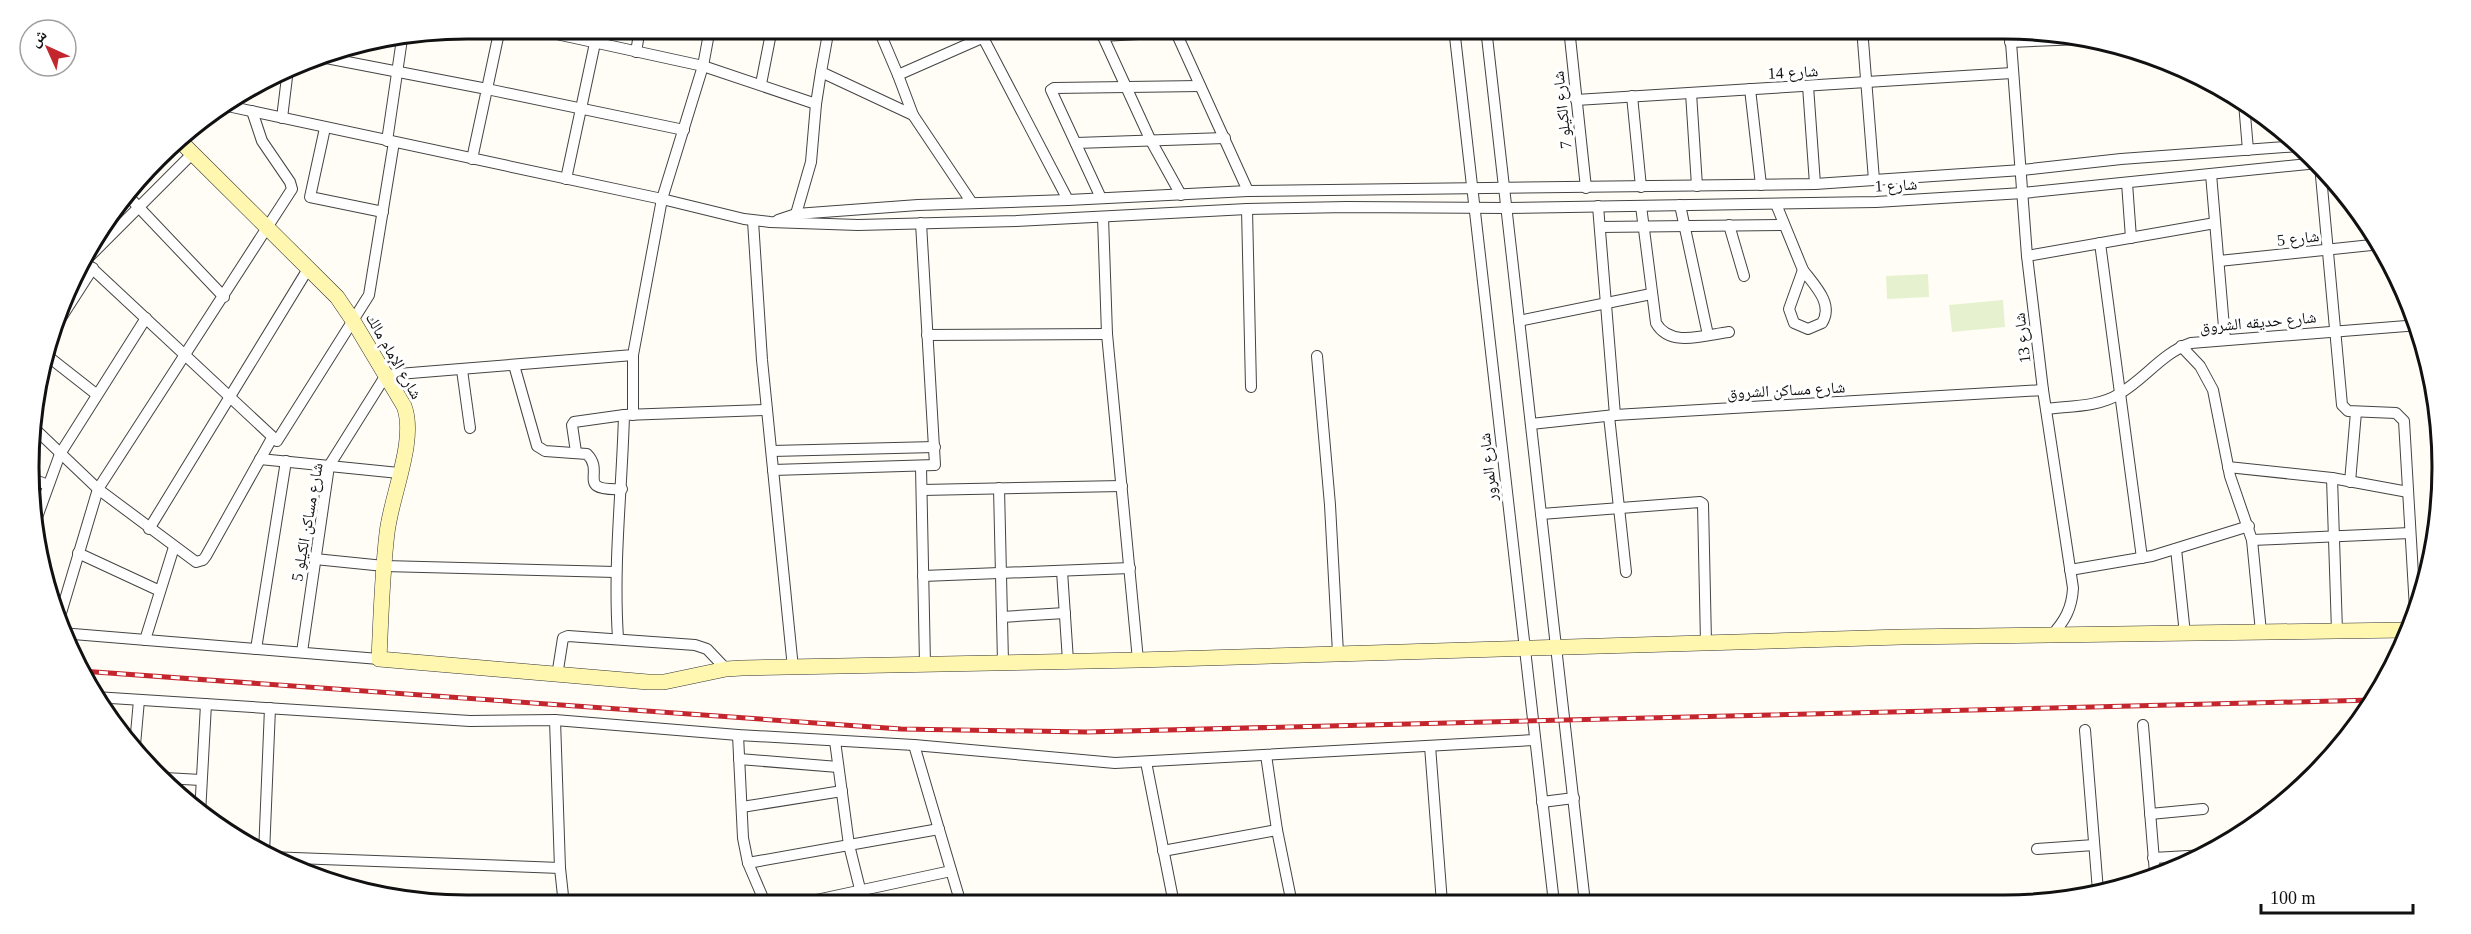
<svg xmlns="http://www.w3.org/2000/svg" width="2471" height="934" viewBox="0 0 2471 934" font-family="'Times New Roman','Noto Naskh Arabic',serif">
<rect width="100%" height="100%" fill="#fffdf5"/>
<g fill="#e6f2cf">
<path d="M1928 274 1929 297 1887 299 1886 276Z"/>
<path d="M2003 300 2005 327 1952 332 1949 305Z"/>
</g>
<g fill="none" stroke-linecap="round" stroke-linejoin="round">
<g stroke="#444" stroke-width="12">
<g id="street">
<path d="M500 28 487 89 684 130"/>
<path d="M529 28 703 66 816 104"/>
<path d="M829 28 821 72 913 115 972 203"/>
<path d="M878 28 898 75 982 38"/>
<path d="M978 28 1068 200"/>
<path d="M1099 28 1150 139 1181 195"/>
<path d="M1174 28 1248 191"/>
<path d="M1454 28 1554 903"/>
<path d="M1486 28 1585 903"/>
<path d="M1569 28 1586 188"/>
<path d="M1862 28 1874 180"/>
<path d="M1569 29 1584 28"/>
<path d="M2010 29 2027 256 2043 390 2073 588C2072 608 2065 621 2051 636"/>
<path d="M1102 36 1175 32"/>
<path d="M2010 42 2081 39"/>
<path d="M636 52 640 28"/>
<path d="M316 56 487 89 472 159"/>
<path d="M898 75 913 115"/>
<path d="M761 84 772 28"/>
<path d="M1808 86 1815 184"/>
<path d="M1750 89 1761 185"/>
<path d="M1691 93 1697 186"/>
<path d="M1632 96 1641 187"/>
<path d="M1576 100 2012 73"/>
<path d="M2244 103 2248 150"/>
<path d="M223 105 662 199 744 219 770 222 858 225 1016 221 1247 209 1347 207 1506 208 1876 202 2023 193 2318 163"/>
<path d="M282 118 288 69"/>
<path d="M325 128 310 197 383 212"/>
<path d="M387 141 402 39"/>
<path d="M1076 143 1225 138"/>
<path d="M2320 165 2342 405 2348 411 2396 413 2404 421 2415 609"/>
<path d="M2211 174 2225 339"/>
<path d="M566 179 595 43"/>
<path d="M2127 183 2131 238"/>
<path d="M129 197 224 297"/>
<path d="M1101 198 1051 90 1054 88 1200 86"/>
<path d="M1776 204 1803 270"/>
<path d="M1680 205 1708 335"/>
<path d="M1598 206 1615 415"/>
<path d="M1641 206 1656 323C1670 348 1705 335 1729 332"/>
<path d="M1247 209 1251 387"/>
<path d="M796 214 811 162 816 104 821 72"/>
<path d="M1103 217 1107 334 1138 660"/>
<path d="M778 220 796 214 918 205 1068 200 1248 191 1815 184 2022 170 2121 159 2299 146"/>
<path d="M753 221 762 360 793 668"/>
<path d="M1729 225 1744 276"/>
<path d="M1600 227 1784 225"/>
<path d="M2100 243 2142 558"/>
<path d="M2027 256 2215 223"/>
<path d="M82 259 277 441 369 295 394 142"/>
<path d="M85 261 193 153"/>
<path d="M2219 261 2381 244"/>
<path d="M1803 270C1815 286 1834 304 1822 323L1808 329 1794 323 1789 309Z"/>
<path d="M1519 321 1651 294"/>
<path d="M50 335 93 268"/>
<path d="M927 335 1107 334"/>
<path d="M2181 346 2200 366 2213 390 2230 476 2252 540 2261 632"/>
<path d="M45 354 96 394"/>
<path d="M633 355V415"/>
<path d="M1317 356 1330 505 1338 653"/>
<path d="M514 365 537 446 545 451 587 454C606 473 574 491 622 489"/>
<path d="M462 370 470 428"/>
<path d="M2046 409C2069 406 2099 407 2119 394 2145 379 2162 353 2191 343L2419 325"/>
<path d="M1609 416 1626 572"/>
<path d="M1531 424 1615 415 2043 390"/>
<path d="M33 427 98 489 196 562 203 560 206 556 272 438"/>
<path d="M772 451 935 447"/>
<path d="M576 452 572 425 574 422 624 415"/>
<path d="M260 459 399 473"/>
<path d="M921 467 925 664"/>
<path d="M2228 467 2332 478 2408 492"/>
<path d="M773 470 935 465 921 223"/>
<path d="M2332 478 2337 631"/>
<path d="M35 480 48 485"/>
<path d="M2350 482 2356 412"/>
<path d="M999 488 1003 662"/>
<path d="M922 490 1122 486"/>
<path d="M1541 514 1700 502 1703 504 1706 642"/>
<path d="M36 520 60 454 146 318"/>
<path d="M149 529 308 269"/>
<path d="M2252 540 2410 533"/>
<path d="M2176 549 2185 634"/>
<path d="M78 553 160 591"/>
<path d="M315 559 384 566 615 572"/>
<path d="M2070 570 2152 556 2249 526"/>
<path d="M1062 571 1068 661"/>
<path d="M923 576 1130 568"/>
<path d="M1002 617 1065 613"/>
<path d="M58 623 98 489 292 189 290 182 262 141 252 111"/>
<path d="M61 633 379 659"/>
<path d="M618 638C613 563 622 490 624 415L767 410"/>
<path d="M145 640 174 547"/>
<path d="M256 649 286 461"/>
<path d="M302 652 329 466 386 375 633 355 662 199 703 66 710 28"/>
<path d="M557 676 563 638 568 636 695 645 707 649 726 669"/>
<path d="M95 697 470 721 555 720 738 735 914 745 1115 763 1535 740"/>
<path d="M555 720 560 868 564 905"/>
<path d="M2143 725 2155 873"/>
<path d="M2085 730 2098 891"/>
<path d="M738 735 743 838 748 863 766 905"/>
<path d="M835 741 849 845 864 905"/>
<path d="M135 745 139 700"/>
<path d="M914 745 961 904"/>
<path d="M1430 746 1442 903"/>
<path d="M1266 755 1277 830 1292 904"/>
<path d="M739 759 838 767"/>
<path d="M1146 762 1174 904"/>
<path d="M165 778 201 780"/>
<path d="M1542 802 1574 798"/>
<path d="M742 807 842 791"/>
<path d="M200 814 206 704"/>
<path d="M2150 814 2203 809"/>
<path d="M2037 849 2094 845"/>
<path d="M1163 851 1277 830"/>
<path d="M264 854 270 708"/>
<path d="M268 857 560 868"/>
<path d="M2153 858 2206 855"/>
<path d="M748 863 939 829"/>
<path d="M793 905 951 871"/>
</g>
</g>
<g stroke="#333" stroke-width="16">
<path id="secondary" d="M177 138 337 297 352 319 404 406C417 440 391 496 387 533 382 575 381 617 379 659L648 682H664L726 669 742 668 1138 660 1901 637 2405 630"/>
</g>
<use href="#street" stroke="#fff" stroke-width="10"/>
<use href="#secondary" stroke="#fff6b0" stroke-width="15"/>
<g stroke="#c4262e" stroke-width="5">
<path id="rail" d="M81 671 901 729 1086 732 2373 700"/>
</g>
<use href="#rail" stroke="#fff" stroke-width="3" stroke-dasharray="9" stroke-linecap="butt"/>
</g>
<g text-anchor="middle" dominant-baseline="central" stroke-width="6" stroke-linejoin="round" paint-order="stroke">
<g font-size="16" fill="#111" stroke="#fff">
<text transform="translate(1793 72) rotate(-3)">شارع 14</text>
<text transform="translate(1562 110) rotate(-96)">شارع الكيلو 7</text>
<text transform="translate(1896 185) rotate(-3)">شارع 1</text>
<text transform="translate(2298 238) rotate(-6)">شارع 5</text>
<text transform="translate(2258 322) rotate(-5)">شارع حديقه الشروق</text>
<text transform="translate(2022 338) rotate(-97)">شارع 13</text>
<text transform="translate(394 356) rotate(60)">شارع الإمام مالك</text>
<text transform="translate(1786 390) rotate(-3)">شارع مساكن الشروق</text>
<text transform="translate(1488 467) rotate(-96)">شارع المرور</text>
<text transform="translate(307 522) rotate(-80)">شارع مساكن الكيلو 5</text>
</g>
</g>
<path d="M0 0H2471V934H0ZM467 39H2004A428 428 0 0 1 2432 467V467A428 428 0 0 1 2004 895H467A428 428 0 0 1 39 467V467A428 428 0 0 1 467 39Z" fill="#fff" fill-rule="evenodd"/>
<path fill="none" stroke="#111" stroke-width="3" d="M467 39H2004A428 428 0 0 1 2432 467V467A428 428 0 0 1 2004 895H467A428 428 0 0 1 39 467V467A428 428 0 0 1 467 39Z"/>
<g transform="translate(48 48) rotate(315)"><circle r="28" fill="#ffffff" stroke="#a0a0a0" stroke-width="1.5"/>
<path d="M0-4.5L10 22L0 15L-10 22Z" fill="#c4262e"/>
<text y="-9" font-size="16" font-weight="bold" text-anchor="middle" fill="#111111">ش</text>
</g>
<path d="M2261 904v9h152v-9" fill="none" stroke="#111111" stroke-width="3"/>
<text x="2270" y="904" font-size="18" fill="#111111" stroke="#ffffff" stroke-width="4.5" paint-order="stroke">100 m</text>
</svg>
